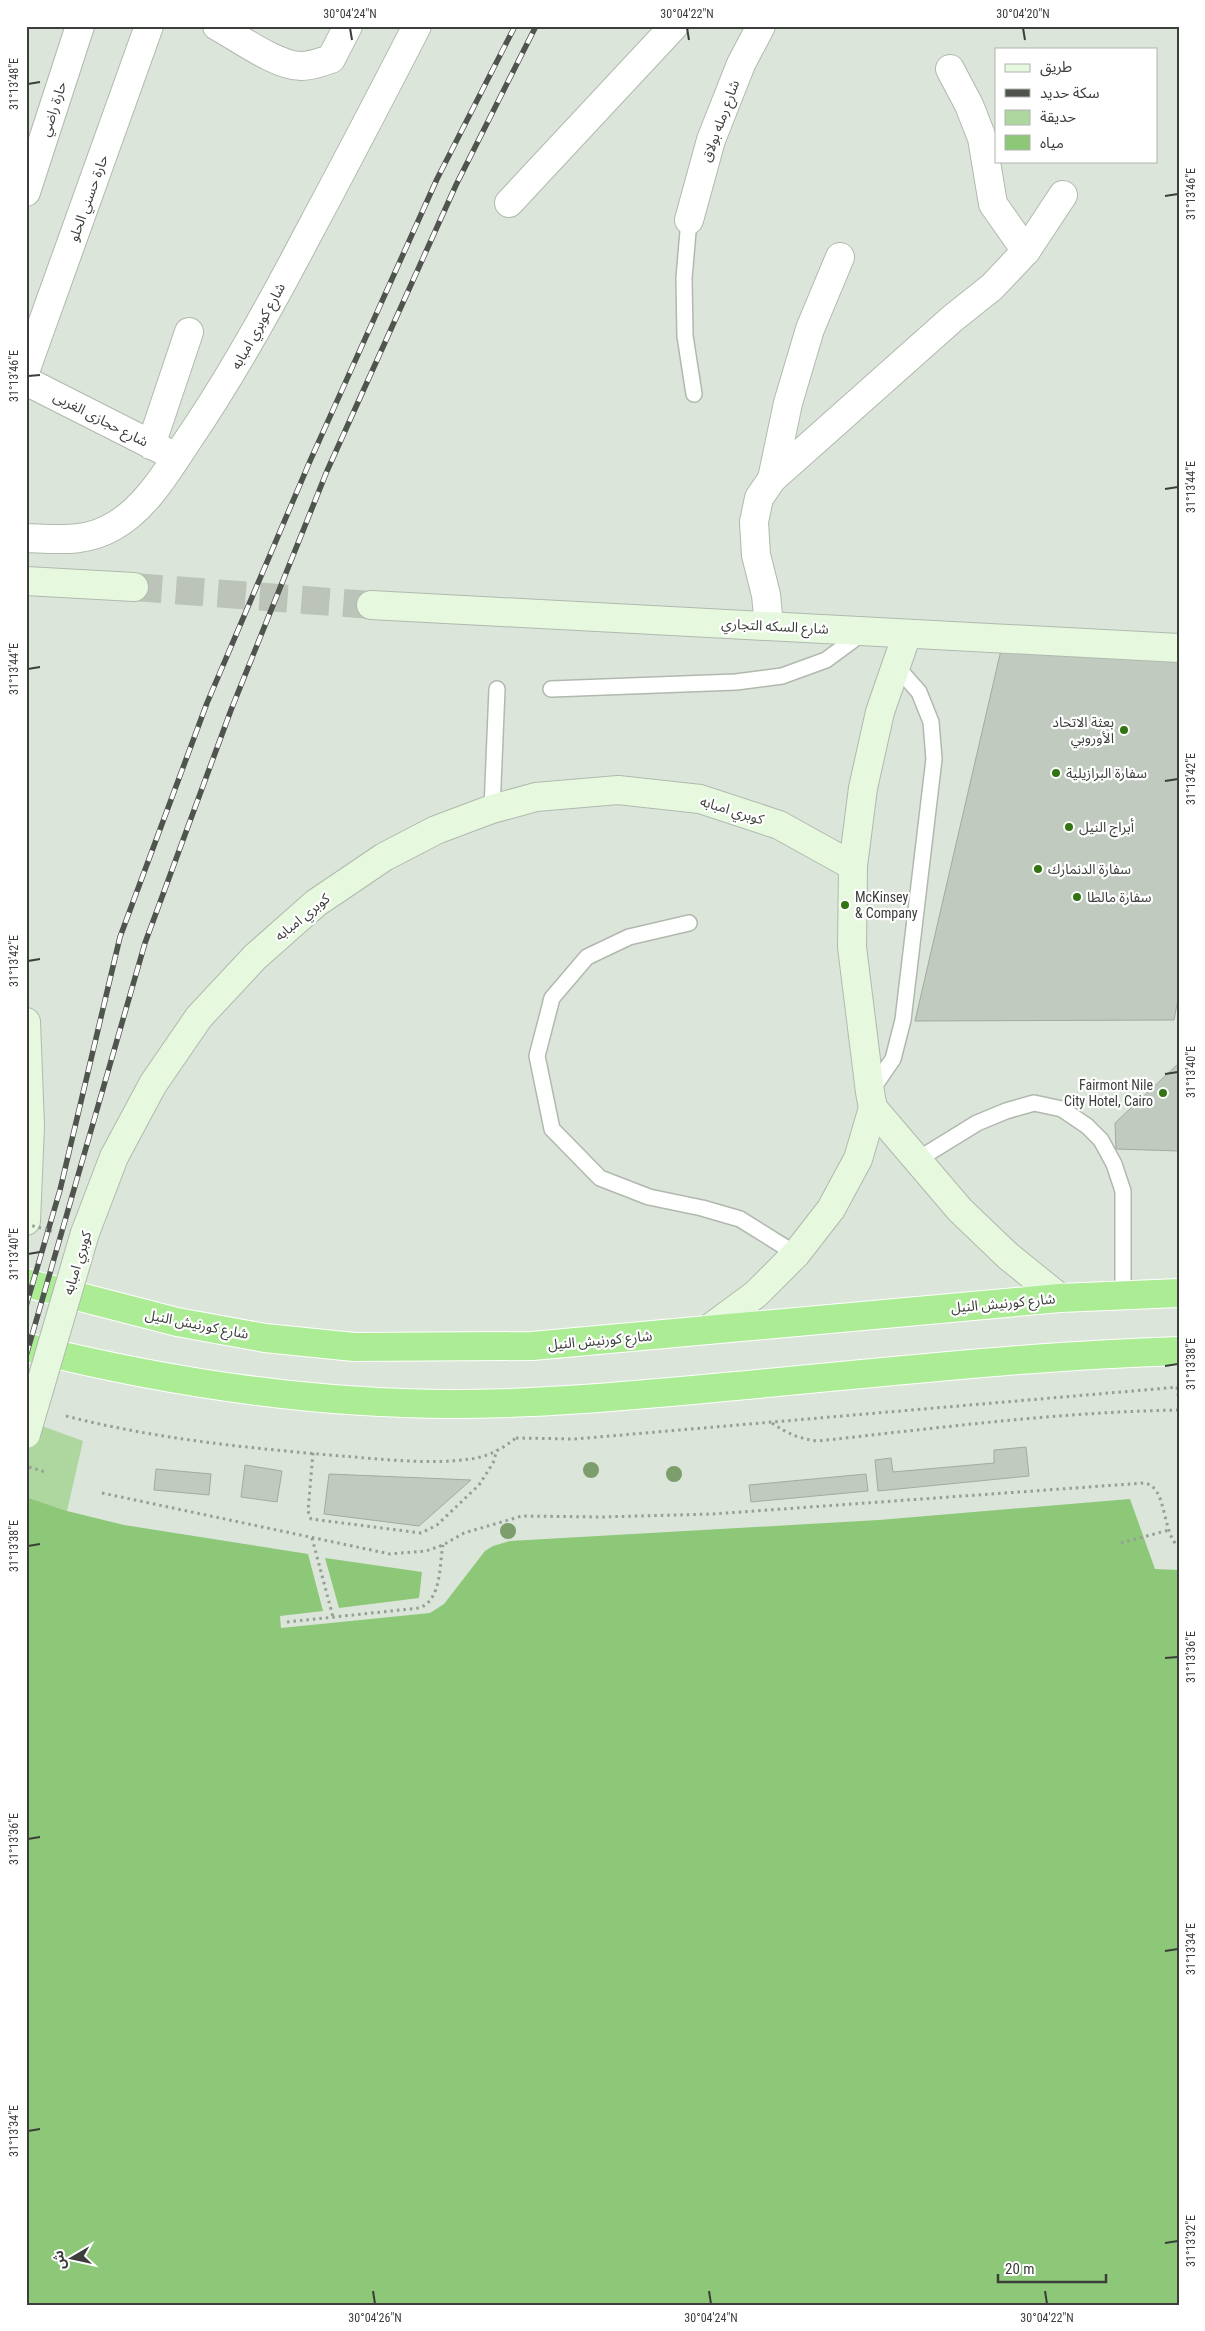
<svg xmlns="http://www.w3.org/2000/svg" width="1205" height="2331" viewBox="0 0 1205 2331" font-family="'Roboto Condensed','Noto Sans Arabic',sans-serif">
<rect width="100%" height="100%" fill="#dce5d9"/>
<path fill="#add79f" d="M26 1420 83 1441 67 1511 26 1497Z"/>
<g fill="#8cc878">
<path d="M26 1497 67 1511 124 1525 308 1554 323 1611 280 1616 281 1628 430 1613 444 1604 485 1551 493 1546 510 1541 879 1520 1130 1499 1155 1569 1179 1570V2305H26Z"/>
<path d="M325 1558 422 1572 419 1598 339 1608Z"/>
</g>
<g fill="#c1cabf" stroke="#a3aba0">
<path d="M1001 650 1179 660V994L1174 1020 915 1021Z"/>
<path d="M1179 1063V1151L1116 1149 1115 1123Z"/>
<path d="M1026 1447 1029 1476 878 1491 875 1460 891 1458 893 1472 994 1463V1450Z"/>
<path d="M245 1465 282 1471 277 1502 241 1497Z"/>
<path d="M156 1469 211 1474 209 1495 154 1490Z"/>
<path d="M329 1474 471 1480 419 1526 324 1514Z"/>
<path d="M866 1474 868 1491 751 1502 749 1485Z"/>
</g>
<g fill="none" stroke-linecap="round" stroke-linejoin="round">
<path stroke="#bcc4b9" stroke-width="28" stroke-dasharray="28 14" stroke-linecap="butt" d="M134 587 371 605"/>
<g stroke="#b1b9af" stroke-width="18">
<g id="lane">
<path d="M689 220 684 278 685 336 694 394"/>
<path d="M551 689 736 682 782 676 826 660 864 632"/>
<path d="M492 809 497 689"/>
<path d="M689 923 629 937 587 957 552 998 537 1056 552 1129 600 1178 649 1197 702 1208 740 1219 796 1254"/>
<path d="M871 1091 893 1059 903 1020 934 759 931 722 919 692 896 666"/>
<path d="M917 1160 977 1123 1006 1111 1034 1103 1062 1109 1087 1126 1101 1140 1114 1164 1123 1191V1295"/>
</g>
</g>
<g stroke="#b1b9af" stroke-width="30">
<g id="street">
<path d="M217 26C239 38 277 66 301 66 312 66 321 62 331 59L348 26"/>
<path d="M950 69 969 105 982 138 993 204 1026 251"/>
<path d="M26 192 80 26"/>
<path d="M509 203 674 26"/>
<path d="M689 220 711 140 741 64 761 26"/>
<path d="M26 369 149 26"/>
<path d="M26 381 176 457"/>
<path d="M151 445 189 332"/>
<path d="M772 479 788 403 810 329 840 257"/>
<path d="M26 538C58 539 86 543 114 526 146 508 168 470 188 440 233 374 271 305 308 234 345 165 381 96 417 26"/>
<path d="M769 625 766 595 756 555 754 522 759 498 772 479 953 318 992 287 1026 251 1063 195"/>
</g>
</g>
<g stroke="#b1b9af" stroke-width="30">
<g id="secondary">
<path d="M26 581 134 587"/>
<path d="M371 605 1179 648"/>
<path d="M907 634 880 712 863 788 853 866 852 947 870 1092 873 1108 960 1210 1008 1256 1060 1298"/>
<path d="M26 1022 30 1126 26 1221"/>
<path d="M85 1233 114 1157 153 1084 199 1017 255 957 316 903 384 857 436 830 492 809 536 797 618 790 700 799 779 825 853 866"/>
<path d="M710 1328 756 1294 796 1254 831 1209 858 1159 873 1108"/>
</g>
</g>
<g stroke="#fff" stroke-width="30">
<g id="highway">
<path d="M26 1283 177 1322 265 1338 354 1347 532 1346 1060 1298 1179 1293"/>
<path d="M26 1347C166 1382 308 1404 452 1404 540 1404 627 1396 714 1388 869 1374 1024 1356 1179 1351"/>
</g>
</g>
<g stroke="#979e95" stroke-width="3" stroke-dasharray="2.5 4" stroke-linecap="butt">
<path d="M1177 1387 1179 1401"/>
<path d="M66 1416C155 1439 248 1448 341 1456 381 1459 430 1465 470 1459 488 1457 504 1448 517 1437"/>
<path d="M772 1423C788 1434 800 1439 818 1441 938 1428 1058 1412 1179 1410"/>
<path d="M516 1438 575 1439 1179 1387"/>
<path d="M313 1453 308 1511 311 1519 421 1533 437 1525 479 1485 493 1463 497 1450"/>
<path d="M29 1467 45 1472"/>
<path d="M102 1493 390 1554 426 1551 443 1545 464 1533 522 1516 601 1517 713 1514 1144 1483C1168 1486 1161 1533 1179 1547"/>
<path d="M312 1538 333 1617"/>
<path d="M1121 1543 1169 1530"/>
<path d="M287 1622 419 1608C442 1600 439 1566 443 1545"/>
</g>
<use href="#lane" stroke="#fff" stroke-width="15"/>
<use href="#street" stroke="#fff" stroke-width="28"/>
<use href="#secondary" stroke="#e6f9df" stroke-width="28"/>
<use href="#highway" stroke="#abec95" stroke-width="28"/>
<g stroke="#50544f" stroke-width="5.5">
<g id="rail">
<path d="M26 1306 60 1190 120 937 207 703 310 461 437 179 515 26"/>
<path d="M26 1356 145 943 231 710 327 471 456 185 536 26"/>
</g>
</g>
<use href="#rail" stroke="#fff" stroke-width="4" stroke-dasharray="11" stroke-linecap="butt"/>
<g stroke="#b1b9af" stroke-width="30" stroke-linecap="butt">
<path id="secondary-bridge" d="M26 1434 85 1233"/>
</g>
<path stroke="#979e95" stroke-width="3" stroke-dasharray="2.5 4" stroke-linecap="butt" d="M26 1224 52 1231"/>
<use href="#secondary-bridge" stroke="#e6f9df" stroke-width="28"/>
</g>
<g fill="#7b9e6c">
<circle cx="591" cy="1470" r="8"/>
<circle cx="674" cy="1474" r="8"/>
<circle cx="508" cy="1531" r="8"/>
</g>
<path fill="none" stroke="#3b3e3a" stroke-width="2" d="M350 28 352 40M687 28 689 40M1023 28 1025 40M28 84 40 82M1165 196 1178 194M28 376 40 375M1165 489 1178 487M28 669 40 667M1165 781 1178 779M28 961 40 959M1165 1074 1178 1072M28 1254 40 1252M1165 1366 1178 1364M28 1546 40 1544M1165 1658 1178 1657M28 1839 40 1837M1165 1951 1178 1949M28 2131 40 2129M1165 2243 1178 2241M373 2291 375 2304M709 2291 711 2304M1045 2291 1047 2304"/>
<g fill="#317411" stroke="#fff" stroke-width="2">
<circle cx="1124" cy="730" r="5"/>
<circle cx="1056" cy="773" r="5"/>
<circle cx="1069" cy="827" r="5"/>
<circle cx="1038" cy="869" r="5"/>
<circle cx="1077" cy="897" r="5"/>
<circle cx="845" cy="905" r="5"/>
<circle cx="1163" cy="1093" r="5"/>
</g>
<g text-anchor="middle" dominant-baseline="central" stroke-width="4.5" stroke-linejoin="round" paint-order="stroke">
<g font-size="14" fill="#3b3e3a" stroke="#fff">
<text transform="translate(53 109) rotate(-72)">حارة راضي</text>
<text transform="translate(720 121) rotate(-70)">شارع رمله بولاق</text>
<text transform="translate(88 198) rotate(-70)">حارة حسني الحلو</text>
<text transform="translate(258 326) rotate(-61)">شارع كوبري امبابه</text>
<text transform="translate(101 419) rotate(27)">شارع حجازى الغربى</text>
<text transform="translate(775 626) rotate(3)">شارع السكه التجاري</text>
<text transform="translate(732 810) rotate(17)">كوبري امبابه</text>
<text transform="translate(302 917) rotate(-39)">كوبري امبابه</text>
<text transform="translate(77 1263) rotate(-73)">كوبري امبابه</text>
<text transform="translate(1003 1303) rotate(-5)">شارع كورنيش النيل</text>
<text transform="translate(197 1324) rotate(11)">شارع كورنيش النيل</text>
<text transform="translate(600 1340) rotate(-5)">شارع كورنيش النيل</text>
</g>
<g font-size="14" fill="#3b3e3a" stroke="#fff" text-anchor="start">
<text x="1114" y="722" text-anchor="end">بعثة الاتحاد<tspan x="1114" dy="16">الأوروبي</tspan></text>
<text x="1066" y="773">سفارة البرازيلية</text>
<text x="1079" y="827">أبراج النيل</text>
<text x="1048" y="869">سفارة الدنمارك</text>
<text x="855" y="897">McKinsey<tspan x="855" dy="16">&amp; Company</tspan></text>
<text x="1087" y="897">سفارة مالطا</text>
<text x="1153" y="1085" text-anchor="end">Fairmont Nile<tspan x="1153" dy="16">City Hotel, Cairo</tspan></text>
</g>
</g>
<rect width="1205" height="2331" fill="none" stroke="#ffffff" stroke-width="55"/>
<rect x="995" y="48" width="162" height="115" fill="#ffffff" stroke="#b1b2b0"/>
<rect x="1005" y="64" width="25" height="8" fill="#e6f9df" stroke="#b1b2b0"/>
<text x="1040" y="72" font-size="15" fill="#3b3e3a">طريق</text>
<rect x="1005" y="89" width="25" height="8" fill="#50544f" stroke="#b1b2b0"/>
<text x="1040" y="98" font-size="15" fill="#3b3e3a">سكة حديد</text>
<rect x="1005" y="110" width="25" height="15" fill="#add79f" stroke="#b1b2b0"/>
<text x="1040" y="122" font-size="15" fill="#3b3e3a">حديقة</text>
<rect x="1005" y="135" width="25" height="15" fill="#8cc878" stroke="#b1b2b0"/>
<text x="1040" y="148" font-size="15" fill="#3b3e3a">مياه</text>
<g transform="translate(72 2258) rotate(261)" stroke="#ffffff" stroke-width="4" paint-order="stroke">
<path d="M0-4L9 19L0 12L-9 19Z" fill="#3b3e3a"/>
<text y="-8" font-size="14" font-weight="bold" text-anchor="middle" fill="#3b3e3a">ش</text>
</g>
<path d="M998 2274v8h108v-8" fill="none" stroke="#3b3e3a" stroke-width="2.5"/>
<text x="1005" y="2274" font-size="15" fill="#3b3e3a" stroke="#ffffff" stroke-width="4" paint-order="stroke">20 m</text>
<rect x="28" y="28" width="1150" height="2276" fill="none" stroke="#3b3e3a" stroke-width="2"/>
<g font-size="12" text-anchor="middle" fill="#3b3e3a">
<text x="350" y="18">30°04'24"N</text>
<text x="687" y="18">30°04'22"N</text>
<text x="1023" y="18">30°04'20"N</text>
<text transform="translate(14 84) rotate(-90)" y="4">31°13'48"E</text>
<text transform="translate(1191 194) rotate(-90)" y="4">31°13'46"E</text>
<text transform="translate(14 376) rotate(-90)" y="4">31°13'46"E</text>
<text transform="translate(1191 487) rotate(-90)" y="4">31°13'44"E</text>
<text transform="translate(14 669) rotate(-90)" y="4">31°13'44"E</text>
<text transform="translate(1191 779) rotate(-90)" y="4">31°13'42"E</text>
<text transform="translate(14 961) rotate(-90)" y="4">31°13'42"E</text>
<text transform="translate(1191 1072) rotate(-90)" y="4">31°13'40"E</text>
<text transform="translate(14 1254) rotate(-90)" y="4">31°13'40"E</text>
<text transform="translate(1191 1364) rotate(-90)" y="4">31°13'38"E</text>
<text transform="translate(14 1546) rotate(-90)" y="4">31°13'38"E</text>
<text transform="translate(1191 1657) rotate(-90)" y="4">31°13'36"E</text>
<text transform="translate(14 1839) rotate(-90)" y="4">31°13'36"E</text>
<text transform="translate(1191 1949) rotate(-90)" y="4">31°13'34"E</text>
<text transform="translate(14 2131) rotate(-90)" y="4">31°13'34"E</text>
<text transform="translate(1191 2241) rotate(-90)" y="4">31°13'32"E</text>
<text x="375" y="2322">30°04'26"N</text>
<text x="711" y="2322">30°04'24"N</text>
<text x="1047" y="2322">30°04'22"N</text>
</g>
</svg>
